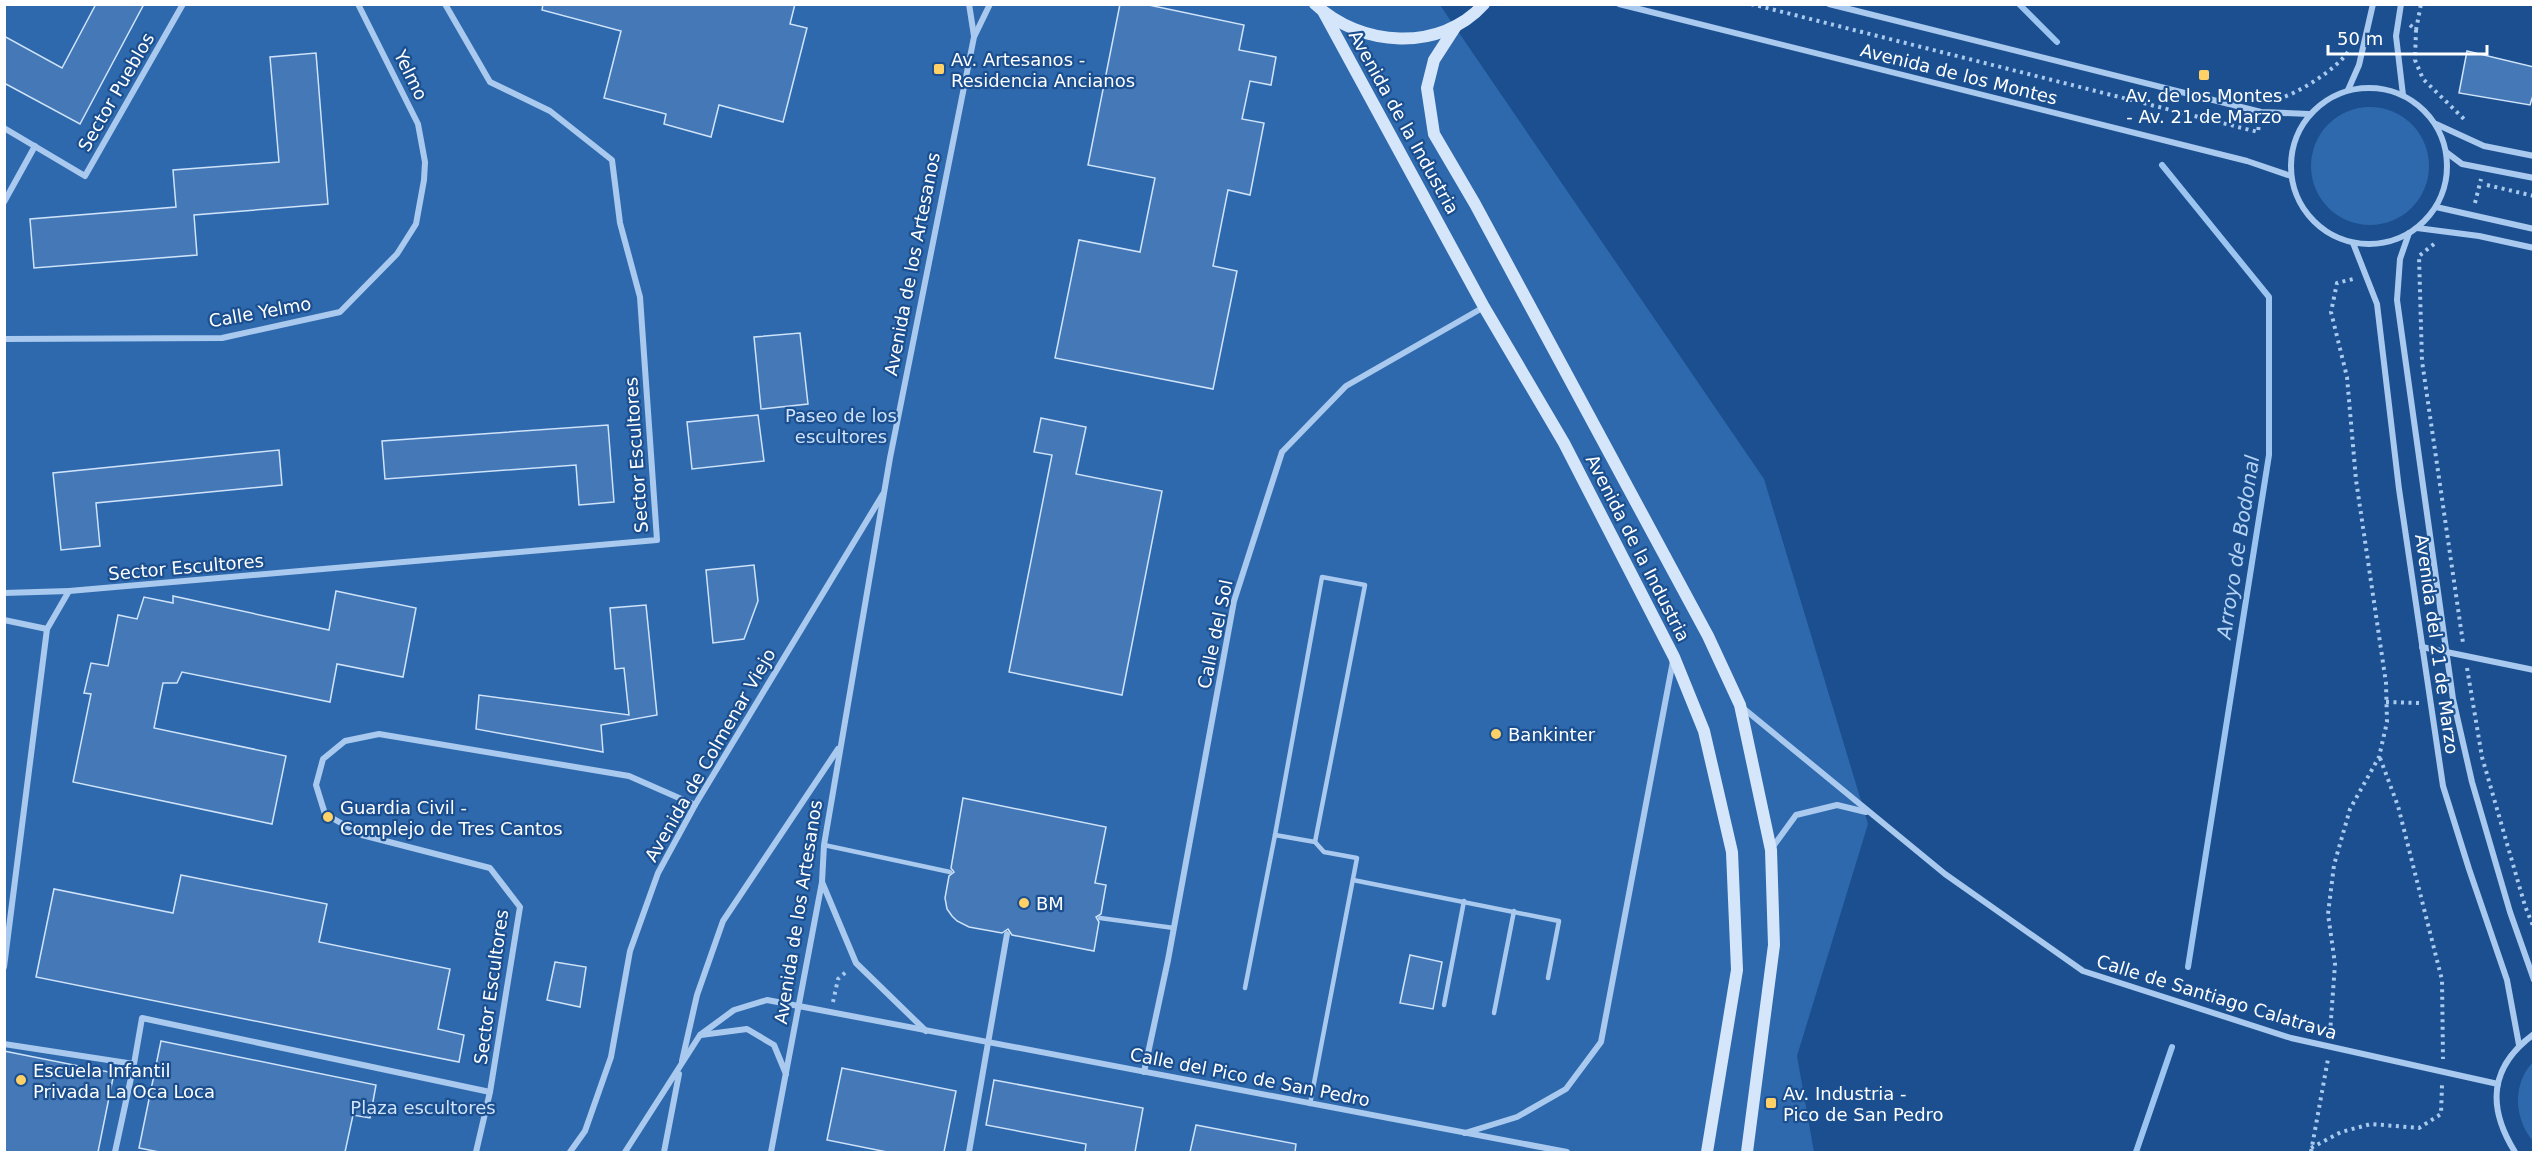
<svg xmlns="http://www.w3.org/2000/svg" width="2538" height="1157" viewBox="0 0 2538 1157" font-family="'DejaVu Sans',sans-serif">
<rect width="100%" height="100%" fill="#1b4f8f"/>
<g fill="#2e69ad">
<path d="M5 5H1440L1764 479 1868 824 1797 1056 1814 1152H5Z"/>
<circle cx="2370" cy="166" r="59"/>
<path d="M2533 1062V1141C2514 1119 2512 1084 2533 1062Z"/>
</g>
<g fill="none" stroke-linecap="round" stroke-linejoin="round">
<g stroke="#9cc4f0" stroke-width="6">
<path d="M2019 4 2057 42"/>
<path d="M2162 165 2269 297V455L2188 967"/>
<path d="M2136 1152 2172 1047"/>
</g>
</g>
<g fill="#4478b7" stroke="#cfe3fa" stroke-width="1.5">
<path d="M96 4H144L80 124 4 83V36L62 68Z"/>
<path d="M543 4H795L790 24 807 28 783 122 719 105 711 137 664 124 666 114 604 98 621 31 542 10Z"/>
<path d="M1120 4H1144L1244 25 1239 50 1276 57 1271 85 1250 81 1242 119 1264 123 1250 195 1228 190 1213 266 1237 271 1213 389 1055 358 1079 240 1140 252 1155 178 1088 165Z"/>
<path d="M2467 51 2534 67V92L2530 105 2459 93Z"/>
<path d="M316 53 328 204 194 215 197 255 34 268 30 219 176 207 173 170 279 162 270 57Z"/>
<path d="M800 333 808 404 761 409 754 337Z"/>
<path d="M758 415 764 461 692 469 687 422Z"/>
<path d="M1041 418 1086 427 1076 474 1162 491 1122 695 1009 672 1052 455 1034 452Z"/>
<path d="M608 425 614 502 579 505 576 465 385 479 382 441Z"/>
<path d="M279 450 282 485 96 503 100 546 61 550 53 473Z"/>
<path d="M754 565 758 601 744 639 713 643 706 570Z"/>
<path d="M336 591 416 608 403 677 337 664 330 702 182 672 177 683H163L154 728 286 756 272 824 73 782 91 694 84 693 91 663 108 666 118 615 137 619 144 597 173 603V596L329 630Z"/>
<path d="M646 605 657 715 601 725 603 752 476 729 479 695 629 715 624 668 615 669 610 608Z"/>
<path d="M963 798 1106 827 1095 883 1106 885 1101 914 1096 917 1099 922 1094 951 1012 935 1008 929 1002 933 969 927 957 921 952 916 947 909 945 898 949 876 954 872 951 868Z"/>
<path d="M181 875 327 904 319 942 450 969 438 1029 464 1035 459 1062 36 977 54 889 173 913Z"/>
<path d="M1410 955 1442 962 1433 1009 1400 1003Z"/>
<path d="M555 962 586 967 580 1007 547 1000Z"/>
<path d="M161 1041 376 1085 370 1118 353 1115 345 1152H159L139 1148Z"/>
<path d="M4 1051 114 1073 98 1152H4Z"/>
<path d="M842 1068 956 1091 944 1152H887L827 1140Z"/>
<path d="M994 1080 1143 1108 1135 1152H1085L1086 1144 986 1125Z"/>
<path d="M1196 1125 1296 1144 1295 1152H1190Z"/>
</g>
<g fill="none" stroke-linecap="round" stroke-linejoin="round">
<g stroke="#a9c9ee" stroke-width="4" stroke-dasharray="3 4.5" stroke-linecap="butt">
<path d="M1751 4 2258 132 2259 124"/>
<path d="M2410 25 2416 30 2415 60 2423 79 2466 121"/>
<path d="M2416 30 2421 4"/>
<path d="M2278 99C2299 93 2335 70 2348 52"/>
<path d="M2487 185 2534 196"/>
<path d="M2475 203 2481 179"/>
<path d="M2434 244 2419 256 2422 361 2463 643"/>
<path d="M2467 668 2482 757 2525 906 2534 928"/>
<path d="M2386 702 2419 703"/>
<path d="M2380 758 2398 806 2442 980 2443 1059"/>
<path d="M833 1002 838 979 846 972"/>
<path d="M2330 1033 2335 964 2328 914 2334 865 2350 809 2379 757 2387 722 2386 683 2356 480 2347 377 2331 312 2337 283 2353 279"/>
<path d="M2311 1148 2341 1132 2371 1124 2419 1128 2441 1114 2442 1085"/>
<path d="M2311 1152 2328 1059"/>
</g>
<g stroke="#a9c9ee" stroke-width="4.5">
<path d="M1275 835 1322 577 1365 585 1315 842"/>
<path d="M824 845 950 872"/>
<path d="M1353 880 1559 921 1548 978"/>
<path d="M1100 918 1174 928"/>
<path d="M1245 988 1275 835 1315 842 1324 852 1357 858 1310 1104"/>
<path d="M1444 1005 1464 901"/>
<path d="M1494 1013 1514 911"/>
</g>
<g stroke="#a9c9ee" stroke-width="6">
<path d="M969 4 974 36"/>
<path d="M1619 4 2247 161 2291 176"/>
<path d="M1829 4 2261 112 2309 114"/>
<path d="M2401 4 2396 36 2403 95"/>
<circle cx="2369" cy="166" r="78"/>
<path d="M2348 90 2359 65 2373 4"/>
<path d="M2436 124 2484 146 2534 156"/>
<path d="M4 128 85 176 183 4"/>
<path d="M2446 152 2462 164 2534 178"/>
<path d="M4 202 35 146"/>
<path d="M2436 207 2534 229"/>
<path d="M2417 228 2479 236 2534 248"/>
<path d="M2409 233 2400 259 2397 300 2453 699 2472 782 2510 912 2534 980"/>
<path d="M2353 243 2377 304 2399 489 2443 786 2469 869 2507 980 2519 1045"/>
<path d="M4 339 222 338 340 312 397 254 416 224 424 180 425 162 418 124 358 4"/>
<path d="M4 593 69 591"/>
<path d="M4 620 47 629 69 591 657 540 640 297 620 223 612 160 550 111 490 82 445 4"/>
<path d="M2422 647 2534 670"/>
<path d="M1743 708 1945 874 2083 971 2291 1038 2498 1084"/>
<path d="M1772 848 1796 815 1837 805 1866 812"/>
<path d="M822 882 856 963 926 1031"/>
<path d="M4 967 47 629"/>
<path d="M701 1035 747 1029 774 1045 786 1074"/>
<path d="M4 1044 134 1064 142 1018 490 1092"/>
<path d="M682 1061 697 995 723 921 838 749"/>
<path d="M1144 1072 1168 960 1234 601 1282 452 1346 386 1484 307"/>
<path d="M1465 1133 1517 1117 1566 1089 1601 1042 1673 661"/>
<path d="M115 1152 134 1064"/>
<path d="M476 1152 490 1092 520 907 490 868 362 835 325 814 316 785 323 759 345 741 379 734 629 776 695 805"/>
<path d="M570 1152 585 1131 611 1057 630 951 658 873 695 805 883 494"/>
<path d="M625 1152 700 1035 734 1010 767 1000 1567 1152"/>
<path d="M664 1152 679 1074"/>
<path d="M771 1152 822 882 824 845 890 458 974 37 990 4"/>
<path d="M969 1152 1007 934"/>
<path d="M2515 1152C2487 1107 2489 1067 2534 1034"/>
</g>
<g stroke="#d6e6fa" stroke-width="12">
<path d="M1315 4C1360 47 1440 53 1484 4"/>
<path d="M1324 13 1484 307 1564 443 1674 657 1704 731 1732 852 1737 970 1707 1152"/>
<path d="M1456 26 1434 60 1427 88 1434 134 1475 204 1708 636 1740 705 1771 850 1774 945 1747 1152"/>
</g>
</g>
<g fill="#ffd166" stroke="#1b4f8f" stroke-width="2">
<rect x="933" y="63" width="12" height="12" rx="3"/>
<rect x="2198" y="69" width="12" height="12" rx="3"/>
<circle cx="1496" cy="734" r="6"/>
<circle cx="328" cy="817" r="6"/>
<circle cx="1024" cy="903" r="6"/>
<circle cx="21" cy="1080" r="6"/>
<rect x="1765" y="1097" width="12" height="12" rx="3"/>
</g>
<g text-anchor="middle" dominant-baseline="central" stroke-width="4.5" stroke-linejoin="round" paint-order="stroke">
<g font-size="18" fill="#fff" stroke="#1b4f8f" text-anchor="start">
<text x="951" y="59">Av. Artesanos -<tspan x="951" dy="21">Residencia Ancianos</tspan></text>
<text x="2204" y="95" text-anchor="middle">Av. de los Montes<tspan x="2204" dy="21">- Av. 21 de Marzo</tspan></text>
<text x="1508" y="734">Bankinter</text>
<text x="340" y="807">Guardia Civil -<tspan x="340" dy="21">Complejo de Tres Cantos</tspan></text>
<text x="1036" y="903">BM</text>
<text x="33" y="1070">Escuela Infantil<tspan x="33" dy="21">Privada La Oca Loca</tspan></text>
<text x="1783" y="1093">Av. Industria -<tspan x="1783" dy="21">Pico de San Pedro</tspan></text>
</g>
<g font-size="18" fill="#fff" stroke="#1b4f8f">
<text transform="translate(1959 74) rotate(14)">Avenida de los Montes</text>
<text transform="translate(411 75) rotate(64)">Yelmo</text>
<text transform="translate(116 92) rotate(-60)">Sector Pueblos</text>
<text transform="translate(1404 122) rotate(61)">Avenida de la Industria</text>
<text transform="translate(912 264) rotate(-79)">Avenida de los Artesanos</text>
<text transform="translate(260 312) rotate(-10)">Calle Yelmo</text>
<text transform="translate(636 455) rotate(-94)">Sector Escultores</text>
<text transform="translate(1638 548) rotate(63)">Avenida de la Industria</text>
<text transform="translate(186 567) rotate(-5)">Sector Escultores</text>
<text transform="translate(1215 634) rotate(-78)">Calle del Sol</text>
<text transform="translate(2437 644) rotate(82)">Avenida del 21 de Marzo</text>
<text transform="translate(710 755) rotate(-60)">Avenida de Colmenar Viejo</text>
<text transform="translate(798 912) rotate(-81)">Avenida de los Artesanos</text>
<text transform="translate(491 987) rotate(-82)">Sector Escultores</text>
<text transform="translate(2217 997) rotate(17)">Calle de Santiago Calatrava</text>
<text transform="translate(1250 1077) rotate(11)">Calle del Pico de San Pedro</text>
</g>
<g font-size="18" fill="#cfe3fa" stroke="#1b4f8f">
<text x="841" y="415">Paseo de los<tspan x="841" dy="21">escultores</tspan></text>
<text x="423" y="1107">Plaza escultores</text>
</g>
<g font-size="20" font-style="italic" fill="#b5d3f5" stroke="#1b4f8f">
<text transform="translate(2238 547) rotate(-81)">Arroyo de Bodonal</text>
</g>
</g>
<rect width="2538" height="1157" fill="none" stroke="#ffffff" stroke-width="12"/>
<path d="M2328 45v9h159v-9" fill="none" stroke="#ffffff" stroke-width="3"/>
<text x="2337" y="45" font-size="18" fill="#ffffff" stroke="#1b4f8f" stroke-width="4.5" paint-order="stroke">50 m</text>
</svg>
